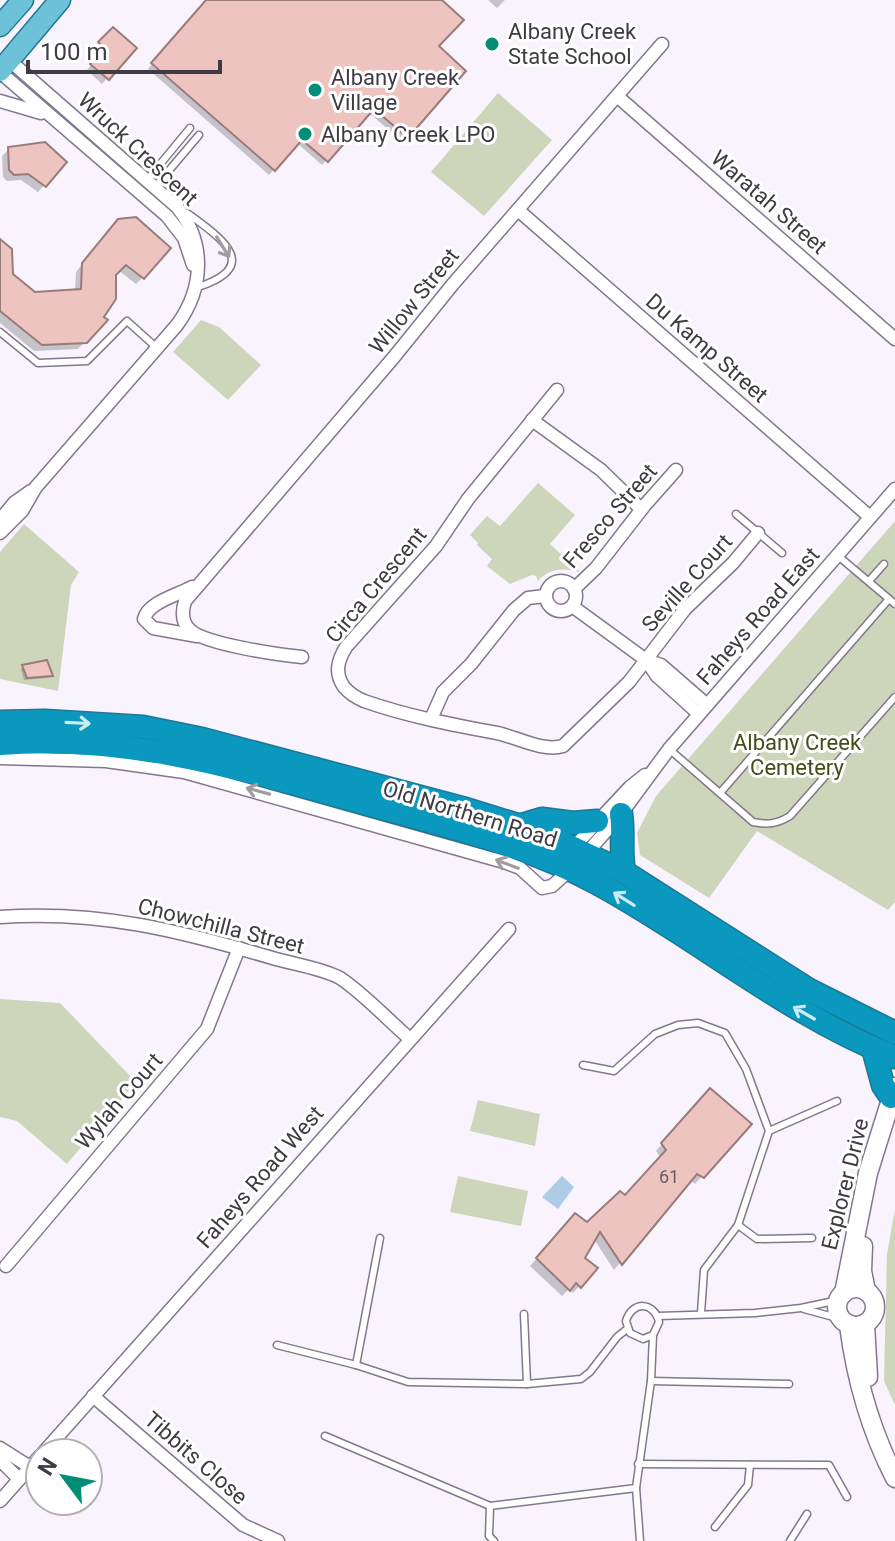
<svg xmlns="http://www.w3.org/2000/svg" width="895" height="1541" viewBox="0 0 895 1541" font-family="Roboto,sans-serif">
<rect width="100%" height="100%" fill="#f8f3fc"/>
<g fill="#cdd6bb">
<path d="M498 93 552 140 484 216 431 172Z"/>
<path d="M201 320 219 327 261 365 228 400 173 352Z"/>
<path d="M538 483 575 515 550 544 580 572C565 568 550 567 538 581L536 576 532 575 510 584 487 566 492 559 477 545 478 543 470 535 487 516 500 526Z"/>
<path d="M895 521V902L888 910 757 831 709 898 640 855 637 833 656 796Z"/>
<path d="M24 524 79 572 71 585 58 691 0 679V552Z"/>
<path d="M0 999 60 1003 136 1082 67 1164 17 1121 0 1117Z"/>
<path d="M478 1100 540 1114 535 1146 470 1131Z"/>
<path d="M458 1176 528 1191 521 1226 450 1212Z"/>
<path d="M895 1209V1405L884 1381 887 1254Z"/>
</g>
<path fill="#afcce7" d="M562 1176 574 1187 558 1209 542 1197Z"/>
<g fill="#0003">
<path d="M208 0H439L436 46 463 71 402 141 369 113 322 165 297 143 269 175 148 69Z"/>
<path d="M488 0H505L497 8Z"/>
<path d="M113 29 134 48 102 84 87 70 101 54 95 48Z"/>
<path d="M9 149 64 162 38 192 21 180 7 181 3 177 2 156Z"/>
<path d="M111 228 143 277 136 284 118 270 114 275 101 317 105 320 78 349 34 351 0 323V241L11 275 34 294 75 291 76 272Z"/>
<path d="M23 667 50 675 48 678 24 680 21 669Z"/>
<path d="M703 1097 749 1124 695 1184 690 1180 614 1270 594 1239 583 1259 595 1269 573 1293 569 1289 562 1296 530 1266 568 1222 588 1225 625 1197 661 1158 656 1151Z"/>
</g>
<g fill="#eec4c0" stroke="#997c7a" stroke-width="2">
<path d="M206 0H442L464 20 439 46 466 71 408 138 374 109 328 162 302 140 275 171 151 63Z"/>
<path d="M113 27 137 48 109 80 90 64 104 48 98 42Z"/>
<path d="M45 142 67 162 46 187 28 174 14 175 9 170 8 147Z"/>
<path d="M136 217 171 248 144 279 126 265 116 275V299L104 317 108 320 87 343 42 345 0 311V239L12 249 13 274 35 292 81 289 82 263 118 219Z"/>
<path d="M47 660 53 676 27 678 22 665Z"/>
<path d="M710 1088 752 1124 704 1178 697 1174 622 1265 600 1232 585 1258 598 1268 581 1288 576 1283 570 1291 536 1258 575 1213 587 1222 620 1191 625 1195 666 1150 661 1143Z"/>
</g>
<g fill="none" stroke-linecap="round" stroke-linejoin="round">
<g stroke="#84778d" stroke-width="9">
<g id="lane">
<path d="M147 180 190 128"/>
<path d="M155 187 199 135"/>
<path d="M187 213C223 239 263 267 195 288"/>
<path d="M0 332 38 363 87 361 127 321 157 348"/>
<path d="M736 514 782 553"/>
<path d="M837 555 895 604"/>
<path d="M869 581 884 564"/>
<path d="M669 749 753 822C768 825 777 824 790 816L895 697"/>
<path d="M720 793 889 599"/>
<path d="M583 1065 614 1071 655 1034 678 1025 698 1023 725 1033 746 1069 769 1131 738 1225 704 1270 701 1313"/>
<path d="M769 1131 837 1101"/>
<path d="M738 1225 757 1239 812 1238"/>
<path d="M804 1309 841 1319"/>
<path d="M524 1314 527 1384"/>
<path d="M658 1316 755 1313 801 1308 839 1300"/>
<path d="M277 1345 356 1365 408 1382 527 1384 581 1379 590 1372 617 1337 627 1329"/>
<path d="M356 1365 380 1238"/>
<path d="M651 1381 789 1384"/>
<path d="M325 1436 490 1506 636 1488 651 1381 653 1335 659 1322C654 1301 632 1301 626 1321L630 1333 643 1339 653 1335"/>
<path d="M638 1464 829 1465 847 1497"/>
<path d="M636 1488 640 1541"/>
<path d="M490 1506 489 1536 494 1541"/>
<path d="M715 1527 748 1485 750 1465"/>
<path d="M790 1541 807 1514"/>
</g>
</g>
<g stroke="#84778d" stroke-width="15">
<g id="street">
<path d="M0 72 167 216 184 238 193 265"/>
<path d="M617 96 895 339"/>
<path d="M0 101 41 113"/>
<path d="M518 210 870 517"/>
<path d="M557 390 468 499 436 546 346 647C338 660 334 673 344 687 349 693 357 698 364 701 407 716 453 725 497 733 517 737 542 752 563 746L629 682 685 609 733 563 758 533"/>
<path d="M532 420 601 470 641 509"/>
<path d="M0 520 14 503 31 491"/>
<path d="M0 533 22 511 36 487 177 325C204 288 206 243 177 207L9 60"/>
<circle cx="561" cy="596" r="15"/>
<path d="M192 587C178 595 148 602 144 619L153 628 197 636"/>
<path d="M574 589 596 568 645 505 676 470"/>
<path d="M572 606 646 660 661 665 707 705"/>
<path d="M302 657C280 655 204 644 190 630 181 622 182 611 185 601L394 357 453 284 662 44"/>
<path d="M646 660 657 676 699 714"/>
<path d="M431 719 443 692 471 664 514 610 528 598 545 596"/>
<path d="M0 758 106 761 184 772 504 862 520 868 542 888 552 886 572 868"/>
<path d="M571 850 630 787 645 775"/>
<path d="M585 855 621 814 669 749 895 489"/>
<path d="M0 917C100 910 181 931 276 959 294 964 324 969 340 978 363 993 388 1020 409 1038"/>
<path d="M6 1266 207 1029 239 948"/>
<path d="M93 1396 243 1525 278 1541"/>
<path d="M0 1448 30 1467"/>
<path d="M43 1453 509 929"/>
<path d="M0 1460 19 1479"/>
<path d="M0 1501 40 1456"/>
</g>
</g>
<g stroke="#84778d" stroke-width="21">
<g id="secondary">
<path d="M863 1246 862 1271 866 1291"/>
<circle cx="856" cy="1307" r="19"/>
<path d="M844 1293 868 1173 895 1087"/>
<path d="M865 1324 868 1377"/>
<path d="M849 1325C856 1380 870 1429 895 1478"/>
</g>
</g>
<g stroke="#1e7794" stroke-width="23">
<g id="primary">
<path d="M0 26 23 0"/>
<path d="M0 71 60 0"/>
</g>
</g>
<g stroke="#1e7794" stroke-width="25">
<g id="highway">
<path d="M0 722 45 721 143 727 202 739 462 808 537 831 624 872 809 990 895 1033"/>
<path d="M0 744C129 733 252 772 374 806 450 827 527 845 597 883 699 938 786 1014 895 1057"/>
<path d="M621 814C624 834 620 852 624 872"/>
<path d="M522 825 542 819 573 823 597 821"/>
<path d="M873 1048 883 1085 891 1097"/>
</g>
</g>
<use href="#lane" stroke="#fff" stroke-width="6"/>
<use href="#street" stroke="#fff" stroke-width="12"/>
<use href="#secondary" stroke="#fff" stroke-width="18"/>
<use href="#primary" stroke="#6dc1d9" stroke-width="20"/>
<use href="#highway" stroke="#0b98bf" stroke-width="22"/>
</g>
<defs><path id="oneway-shaft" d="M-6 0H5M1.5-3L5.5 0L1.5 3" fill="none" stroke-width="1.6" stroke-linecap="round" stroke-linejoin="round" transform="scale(2)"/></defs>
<g stroke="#a09ca2">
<use href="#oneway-shaft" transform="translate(223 247) rotate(58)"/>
<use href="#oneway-shaft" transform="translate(258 791) rotate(-165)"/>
<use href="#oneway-shaft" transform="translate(507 864) rotate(-159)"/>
</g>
<g stroke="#ceeaf2">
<use href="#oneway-shaft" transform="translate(78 723) rotate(3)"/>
<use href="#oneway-shaft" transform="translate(624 899) rotate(-148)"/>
<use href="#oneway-shaft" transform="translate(804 1013) rotate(-150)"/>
</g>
<g fill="#028e76" stroke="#fff" stroke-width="3">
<circle cx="492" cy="44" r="8"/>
<circle cx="315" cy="90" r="8"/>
<circle cx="305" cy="134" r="8"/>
</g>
<g text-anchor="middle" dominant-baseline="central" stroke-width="6" stroke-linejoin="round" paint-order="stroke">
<g font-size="18" fill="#6c5c63">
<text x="669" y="1176">61</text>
</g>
<g font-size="22" fill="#403a44" stroke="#fff" text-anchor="start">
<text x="508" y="31">Albany Creek<tspan x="508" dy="25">State School</tspan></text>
<text x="331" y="77">Albany Creek<tspan x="331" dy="25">Village</tspan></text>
<text x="321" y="134">Albany Creek LPO</text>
</g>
<g font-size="22" fill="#403a44" stroke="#fff">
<text transform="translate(138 149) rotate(43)">Wruck Crescent</text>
<text transform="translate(769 202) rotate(41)">Waratah Street</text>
<text transform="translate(414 301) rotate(-51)">Willow Street</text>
<text transform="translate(707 348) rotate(41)">Du Kamp Street</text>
<text transform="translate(610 516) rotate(-49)">Fresco Street</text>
<text transform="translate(687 583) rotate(-48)">Seville Court</text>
<text transform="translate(376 585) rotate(-50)">Circa Crescent</text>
<text transform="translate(758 616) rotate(-49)">Faheys Road East</text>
<text transform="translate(470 814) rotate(17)">Old Northern Road</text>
<text transform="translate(221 926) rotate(14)">Chowchilla Street</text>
<text transform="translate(119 1101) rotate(-49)">Wylah Court</text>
<text transform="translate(260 1177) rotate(-49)">Faheys Road West</text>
<text transform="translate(845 1184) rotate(-76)">Explorer Drive</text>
<text transform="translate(196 1458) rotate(41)">Tibbits Close</text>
</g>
<g font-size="22" fill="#404e18" stroke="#fff">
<text x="797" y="742">Albany Creek<tspan x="797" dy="25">Cemetery</tspan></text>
</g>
</g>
<g transform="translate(64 1477) rotate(302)"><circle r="38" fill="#ffffff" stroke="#b3b0b4" stroke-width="2"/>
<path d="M0-6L14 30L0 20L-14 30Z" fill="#028e76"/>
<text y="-12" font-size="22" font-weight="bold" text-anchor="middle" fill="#403a44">N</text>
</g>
<path d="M28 60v12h192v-12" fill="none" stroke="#403a44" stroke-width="4"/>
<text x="40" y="60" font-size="24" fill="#403a44" stroke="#ffffff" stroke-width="6" paint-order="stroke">100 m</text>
</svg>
